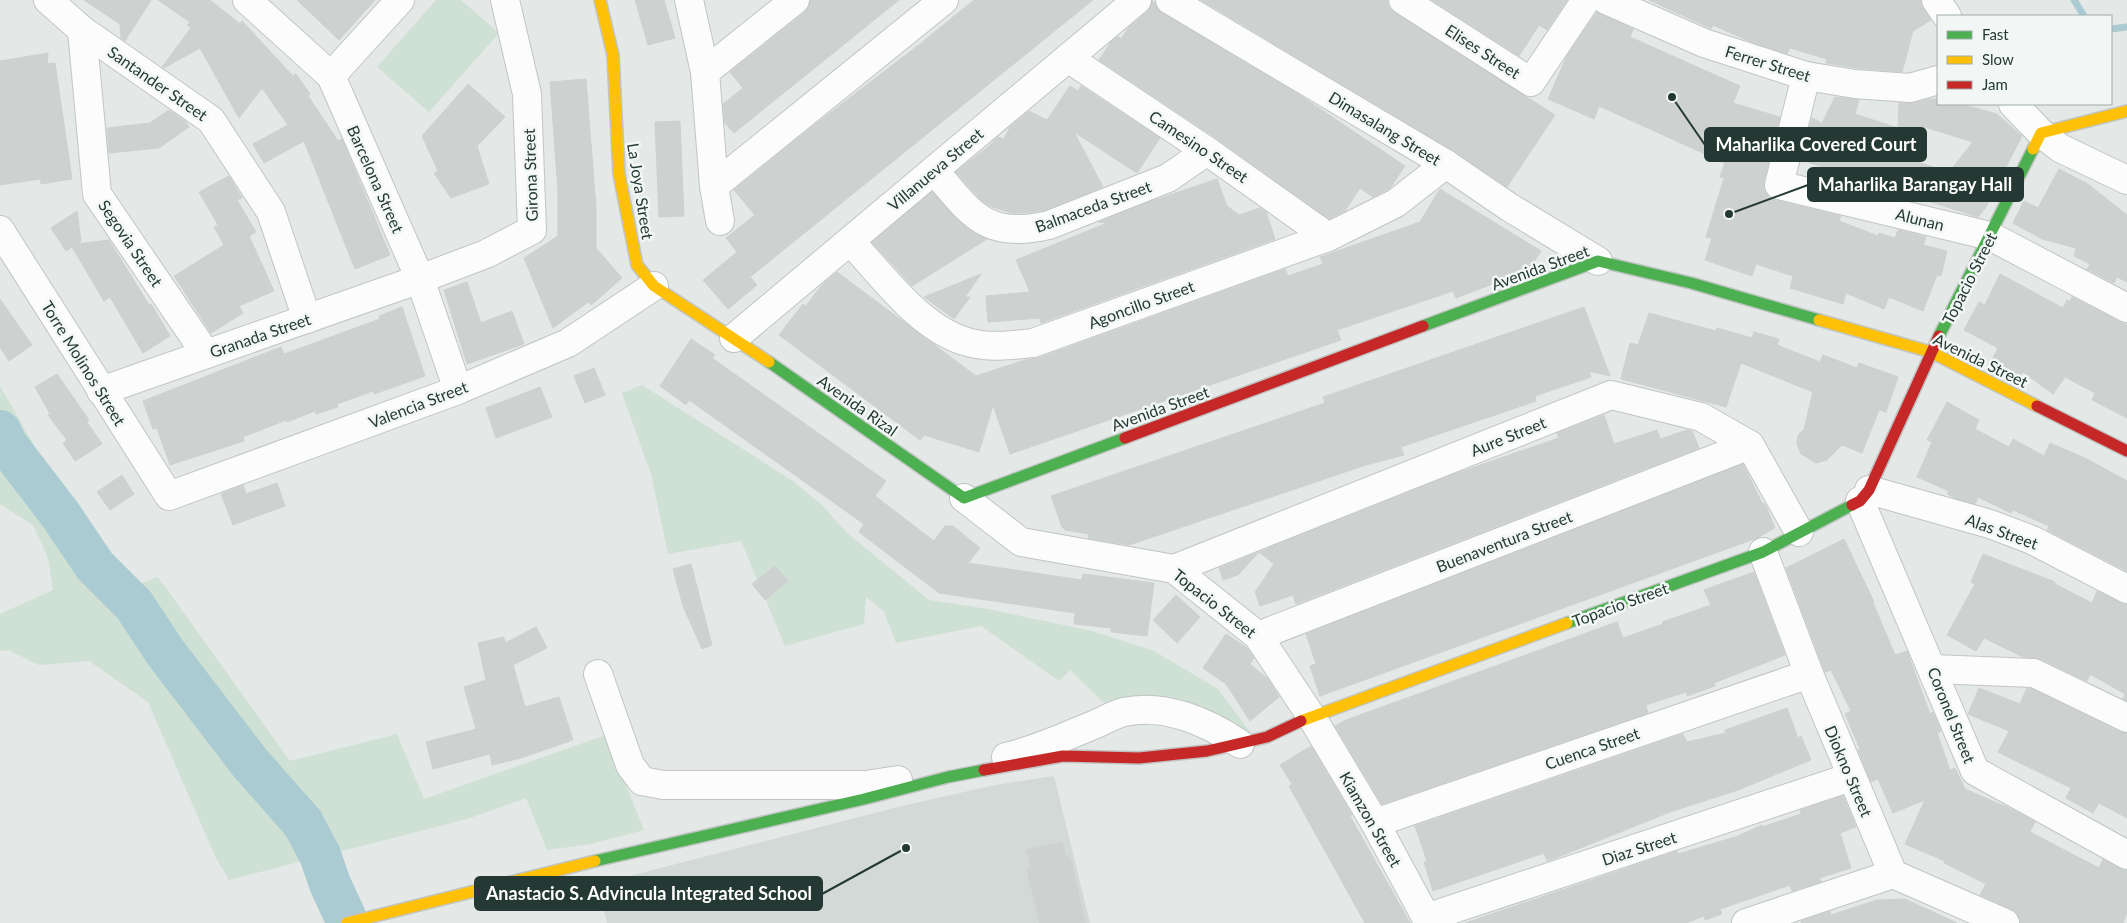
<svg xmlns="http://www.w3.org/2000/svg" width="2127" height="923" viewBox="0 0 2127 923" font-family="Lato,sans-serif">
<rect width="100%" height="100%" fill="#e4e8e6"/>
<path fill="#d2d9d6" d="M1054 776 1090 923H607L598 884 898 807 995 785Z"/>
<g fill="#cfe0d4">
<path d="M436 0H461L499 33 429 112 377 67Z"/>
<path d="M642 385 793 481 822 505 847 533 929 600 988 609 1092 631 1154 651 1218 689 1251 733 1199 736 1181 699 1105 704 1070 670 1059 681 981 626 896 643 884 612 866 597 864 624 785 646 741 541 668 554 651 474 622 393Z"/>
<path d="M0 386 119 592 158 577 290 761 397 734 424 799 606 735 644 830 591 844 547 850 526 798 467 819 229 880 215 856 148 702 89 661 39 665 9 650 0 651V614L53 590 48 558 33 525 0 504Z"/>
</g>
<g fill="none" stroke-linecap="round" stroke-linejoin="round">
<g stroke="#aacbd1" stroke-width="7">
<path d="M2074 0 2084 16"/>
<path d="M2111 29 2127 27"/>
</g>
<path stroke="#aacbd1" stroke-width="42" d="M0 431 7 445 60 514 95 566 134 605 165 652 250 763 303 823 320 855 330 884 348 923"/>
</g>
<g fill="#cdd1cf" stroke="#cdd1cf" fill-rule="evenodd">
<path d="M84 0H151L125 41 121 38 120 24Z"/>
<path d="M158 0H210L240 24 242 21 293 76 296 74 310 94 308 96 338 141 342 139 390 255 355 269 304 141 264 163 253 144 288 125 262 88 239 118 200 48 164 68 162 67 191 28 187 25 190 22Z"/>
<path d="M297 0H375L339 40Z"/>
<path d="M635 0H664L675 38 648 45Z"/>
<path d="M810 0H899L734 133 725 123 723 104 743 88 730 72 805 12 809 6Z"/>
<path d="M974 0H1093L750 277 757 285 728 309 703 280 737 252 726 238 755 215 734 190 808 130 920 44Z"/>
<path d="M1152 0 1162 13 1295 92 1405 166 1390 188 1373 197 1360 188 1345 211 1329 219 1216 138 1099 60 1111 42 1118 36 1121 39 1129 27 1147 12Z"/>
<path d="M1201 0H1387L1389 8 1395 13 1555 115 1507 187 1454 151Z"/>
<path d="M1432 0H1567L1547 30 1539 25 1519 56Z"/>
<path d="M1649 0H1921L1923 8 1931 20 1913 31 1902 72 1857 68 1826 63 1827 59 1790 48 1787 54 1756 44 1713 25 1711 29 1710 28Z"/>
<path d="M1597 12 1633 29 1630 37 1740 86 1733 103 1780 117 1764 181V190L1769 197 1775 200 1841 216 1839 221 1878 236 1879 233 1895 238 1898 230 1911 233 1926 237 1923 245 1947 251 1941 276 1937 275 1923 311 1889 297 1884 309 1846 293 1843 304 1790 288 1793 276 1756 264 1752 276 1705 260 1712 238 1706 237 1724 178 1720 177 1725 163 1599 106 1594 119 1548 99 1567 56Z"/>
<path d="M48 53 47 64 55 63 72 179 41 184 40 179 0 185V61Z"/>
<path d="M586 79 596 208V248L622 278 591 305 588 302 553 328 524 258 558 236V191L550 82Z"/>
<path d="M468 84 505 117 477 146 489 184 451 198 434 173 438 171 422 136Z"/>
<path d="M1070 86 1078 91 1081 86 1160 138 1137 173 1074 132 1103 187 1045 210 1026 213H1011L990 206 980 199 956 172 988 147 998 137 1004 139 1010 127 1029 111 1047 120Z"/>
<path d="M1835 97 1859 100 1855 114 1898 128 1899 103H1914L1930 99H1938V104H1961L1997 114 2022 136 2000 179 1995 186H1997L1986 207 1978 217 1801 160 1812 118 1822 123ZM1925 127 1973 142 1949 172 1914 161Z"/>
<path d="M169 110 185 121 189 127 159 148 109 153 107 128 150 123Z"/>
<path d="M680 121 684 216 659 217 655 122Z"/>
<path d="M2059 169 2088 184 2127 215V282L2117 277 2114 283 2087 269 2090 264 2074 256 2076 248 2042 239 2013 223 2024 201 2038 208Z"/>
<path d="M229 176 242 198 237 200 256 232 249 236 274 291 239 306 243 313 211 333 174 276 224 245 214 227 218 225 199 192Z"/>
<path d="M1217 179 1227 206 1239 215 1260 208 1266 212 1275 239 1041 323 1040 318 988 322 986 296 1030 292 1016 260 1107 223 1099 222 1149 202Z"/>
<path d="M1440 189 1541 251 1529 270 1456 298 1453 291 1337 330 1341 340 1010 454 993 405 979 452 924 435 920 440 779 335 803 304 806 306 822 285 837 272 976 376 1025 360 1038 358 1285 269 1288 276 1323 264 1320 257 1420 222Z"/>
<path d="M932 192 961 223 987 239 912 286 872 242Z"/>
<path d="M77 211 81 241 77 244 109 240 149 305 151 304 170 336 143 353 110 297 104 301 72 247 66 251 51 228Z"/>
<path d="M981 274 965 297H970L954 319 924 297Z"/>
<path d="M2000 274 2063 308 2067 300 2070 302 2072 297 2127 325V418L2092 400 2095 393 2065 377 2053 394 2023 372 2020 377 1991 362 1998 348 1964 330 1979 302 1985 305Z"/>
<path d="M467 282 481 323 512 311 524 344 467 364 444 290Z"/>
<path d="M0 299 32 345 9 361 0 347Z"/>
<path d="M402 307 425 376 374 394 373 391 337 404 338 407 316 414 315 411 287 422 286 420 243 437 244 441 170 465 157 428 153 429 143 401 281 347 284 354 317 342 380 319 379 316Z"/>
<path d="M1584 307 1610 376 1589 371 1591 377 1535 396 1536 401 1401 447 1404 455 1366 465 1129 545 1088 538 1089 534 1065 530 1062 527 1051 496 1325 403 1323 397Z"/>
<path d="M1649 313 1716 331 1717 328 1752 338 1754 332 1779 339 1777 345 1820 362 1823 355 1857 368 1859 363 1898 377 1886 412 1879 410 1862 453 1842 445 1827 460 1816 463 1801 454 1797 444 1798 435 1804 429 1813 392 1741 363 1726 407 1621 379 1630 343 1638 345Z"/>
<path d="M691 339 715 355 712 358 886 481 875 496 934 541 945 526H953L980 548 968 563 1082 580 1083 574 1154 583 1147 636 1111 632V628L1074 624 1075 613 939 593 859 532 864 524 689 400 686 405 660 386Z"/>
<path d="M594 368 605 395 585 403 574 376Z"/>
<path d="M57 374 89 420 87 422 102 444 75 461 63 443 67 440 48 415 50 414 35 387Z"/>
<path d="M540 387 552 417 496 438 486 408Z"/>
<path d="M1947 402 1979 420 1975 429 2009 447 2013 439 2044 456 2050 443 2087 459 2127 481V571L2047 530 2049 526 2013 510 2011 513 1978 497 1975 504 1957 499 1947 494 1949 491 1917 477 1932 442 1927 440Z"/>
<path d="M1604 415 1614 444 1657 430 1660 439 1687 430 1692 431 1699 448 1296 604 1293 595 1260 606 1255 592 1274 564 1259 552 1457 473 1559 438 1557 433Z"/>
<path d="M1743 464 1762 503 1765 504 1775 528 1757 538 1320 696 1310 666 1316 664 1306 634Z"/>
<path d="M122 475 134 494 110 510 97 492Z"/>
<path d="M277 483 285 506 233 525 221 494 243 485 246 494Z"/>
<path d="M1844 539 1874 602 1873 603 1895 655 1907 651 1930 714 1933 712 1941 731 1937 733 1950 770 1955 768 1965 789 2011 809 2035 822 2030 832 2099 868 2103 859 2127 871V913L2123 923H2020L2018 914 2012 909 1980 895 1986 884 1944 863 1945 861 1905 844 1925 800 1893 813 1878 779 1871 782 1858 750 1860 749 1845 714 1851 711 1831 670 1825 672 1786 568Z"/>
<path d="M1259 552 1238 575 1223 580 1219 568Z"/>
<path d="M1983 554 2055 582V584L2092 603 2097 591 2127 605V701L2123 699 2125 694 2090 674 2087 681 2041 659 2023 657 1984 638 1976 651 1947 635 1975 584 1971 582Z"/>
<path d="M691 564 712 645 702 649 683 606 673 569Z"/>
<path d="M775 566 788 581 765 600 752 584Z"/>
<path d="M1754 572 1785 655 1714 683 1715 686 1687 696 1686 692 1646 705 1648 713 1382 804 1335 726 1346 720 1617 622 1623 638 1663 624 1662 622 1711 605 1704 590Z"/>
<path d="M1176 595 1200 617 1177 643 1153 620Z"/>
<path d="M536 627 547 648 513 665 525 707 559 697 573 740 521 758 492 765 490 754 433 769 426 742 476 729 464 687 486 680 478 643 504 637 505 643Z"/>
<path d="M1226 634 1247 648 1254 658 1250 664 1268 679 1279 697 1250 721 1226 684 1203 668Z"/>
<path d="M1979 688 2020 704 2027 688H2030L2120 732 2127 733V818L2099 803 2093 813 2066 798 2071 788 1998 752 2009 731 1968 714Z"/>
<path d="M1787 708 1798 738 1801 736 1811 760 1738 790 1670 812 1553 859 1547 861 1544 853 1433 891 1424 862 1427 861 1415 826 1683 734 1687 742 1726 733 1725 730Z"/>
<path d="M1311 746 1352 815 1350 816 1410 923H1365L1289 786 1292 784 1280 765Z"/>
<path d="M1843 796 1856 827 1840 833 1851 868 1819 878 1821 882 1792 891 1790 885 1720 909 1722 914 1705 920 1704 916 1686 923H1465L1677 851 1678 854 1738 836 1762 825V827L1801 814 1800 810Z"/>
<path d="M1062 842 1066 857H1070L1085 923H1040L1027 869 1031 868 1027 850Z"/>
<path d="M1905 899 1957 923H1802L1801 921 1830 911 1831 915 1877 900Z"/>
</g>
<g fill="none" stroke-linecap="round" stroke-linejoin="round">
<g stroke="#c1c5c3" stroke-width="30">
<g id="street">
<path d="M48 0 82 30 211 120 271 212 307 319"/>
<path d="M247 0 331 76 420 279 458 390"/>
<path d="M689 0 705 72 714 186 720 221"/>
<path d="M1170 0 1446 164 1509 207 1598 261"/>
<path d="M1403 0 1531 82 1586 0"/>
<path d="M1606 0 1704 43 1806 76 1855 84 1910 88 1938 80"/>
<path d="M1936 0 1947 16"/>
<path d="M82 30 97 194 206 354"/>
<path d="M1068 58 1207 151 1328 237"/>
<path d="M705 72 795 0"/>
<path d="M331 76 400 0"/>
<path d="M1806 76 1779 185 1990 236 2127 308"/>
<path d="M2013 104 2041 133 2060 148 2127 180"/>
<path d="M934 170C971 214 986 240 1049 225L1168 178 1207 151"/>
<path d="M714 186 944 0"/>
<path d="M0 230 169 496 458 390 568 343 654 286"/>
<path d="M850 241C884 277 921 331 971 343 991 348 1013 345 1033 343L1328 237 1396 203 1446 164"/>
<path d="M734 338 1137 0"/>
<path d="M101 391 420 279 486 254 532 230 527 94 505 0"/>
<path d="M1869 490 1990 524 2032 540 2127 589"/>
<path d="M964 498 1021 542 1174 569 1258 636 1311 716 1375 823 1429 923"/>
<path d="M1860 501 1975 771 2127 855"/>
<path d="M1763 552 1809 674 1893 874 2005 923"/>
<path d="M1174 569 1611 395 1701 417 1750 445 1799 532"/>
<path d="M1258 636 1750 445"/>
<path d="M1933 669 2034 673 2127 718"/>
<path d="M598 674 630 765 642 781 663 785H866L898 780"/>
<path d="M1006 757C1037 750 1066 736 1096 724 1105 720 1115 714 1124 712 1164 703 1208 722 1240 744"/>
<path d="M1375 823 1809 674"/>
<path d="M1426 918 1851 777"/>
<path d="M1746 923 1893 874"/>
</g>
</g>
<g stroke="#c0c5c3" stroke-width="14">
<g id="fast">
<path d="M1423 326 1598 261 1691 283 1819 320"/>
<path d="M1939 336 2033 149"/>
<path d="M769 362 964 498 1125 438"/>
<path d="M1567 623 1763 552 1852 505"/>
<path d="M595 861 864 799 948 777 984 770"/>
</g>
</g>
<g stroke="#c0c5c3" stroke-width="14">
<g id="slow">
<path d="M600 0 613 55 619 174 637 265 654 286 769 362"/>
<path d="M2033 149 2041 133 2127 111"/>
<path d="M1819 320 1931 352 2037 406"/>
<path d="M1301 721 1567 623"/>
<path d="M347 923 595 861"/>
</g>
</g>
<g stroke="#c0c5c3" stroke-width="14">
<g id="jam">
<path d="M2037 406 2127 451"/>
<path d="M1125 438 1423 326"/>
<path d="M1852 505 1860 501 1869 490 1939 336"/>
<path d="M984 770 1063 756 1139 758 1207 751 1267 737 1301 721"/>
</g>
</g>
<use href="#street" stroke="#fbfcfb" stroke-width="28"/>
<use href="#fast" stroke="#4caf50" stroke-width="11"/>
<use href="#slow" stroke="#ffc107" stroke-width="11"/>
<use href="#jam" stroke="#c62828" stroke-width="11"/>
</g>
<g text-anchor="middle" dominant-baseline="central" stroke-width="5" stroke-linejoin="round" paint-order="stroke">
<g font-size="16" fill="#243933" stroke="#f2f7f5">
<text transform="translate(1483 51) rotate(33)">Elises Street</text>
<text transform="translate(1768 63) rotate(17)">Ferrer Street</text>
<text transform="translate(158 83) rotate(35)">Santander Street</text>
<text transform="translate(1385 128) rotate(31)">Dimasalang Street</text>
<text transform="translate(1199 146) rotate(34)">Camesino Street</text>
<text transform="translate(935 169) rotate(-40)">Villanueva Street</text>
<text transform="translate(530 175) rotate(-92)">Girona Street</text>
<text transform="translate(376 179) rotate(66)">Barcelona Street</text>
<text transform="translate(641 191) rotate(81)">La Joya Street</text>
<text transform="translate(1093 206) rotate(-20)">Balmaceda Street</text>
<text transform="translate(1920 219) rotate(14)">Alunan</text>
<text transform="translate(131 243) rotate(56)">Segovia Street</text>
<text transform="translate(1540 267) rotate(-20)">Avenida Street</text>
<text transform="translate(1969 278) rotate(-63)">Topacio Street</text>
<text transform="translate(1141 304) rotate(-20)">Agoncillo Street</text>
<text transform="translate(260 335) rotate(-19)">Granada Street</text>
<text transform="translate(1981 360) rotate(26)">Avenida Street</text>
<text transform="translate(84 363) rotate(58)">Torre Molinos Street</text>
<text transform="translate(418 404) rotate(-21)">Valencia Street</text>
<text transform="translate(858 405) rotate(35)">Avenida Rizal</text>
<text transform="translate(1160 408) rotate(-20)">Avenida Street</text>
<text transform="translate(1508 436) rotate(-22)">Aure Street</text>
<text transform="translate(2002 531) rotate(20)">Alas Street</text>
<text transform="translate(1504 541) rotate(-21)">Buenaventura Street</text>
<text transform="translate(1215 603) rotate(38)">Topacio Street</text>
<text transform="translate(1620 604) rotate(-20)">Topacio Street</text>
<text transform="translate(1952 715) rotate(68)">Coronel Street</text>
<text transform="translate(1592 748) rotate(-19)">Cuenca Street</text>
<text transform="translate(1849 771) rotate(67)">Diokno Street</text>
<text transform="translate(1371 819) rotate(60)">Kiamzon Street</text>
<text transform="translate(1639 848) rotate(-18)">Diaz Street</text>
</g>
</g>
<path fill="none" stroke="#243933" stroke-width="2" d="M1672 97L1705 145M1729 214L1808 185M906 848L822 894"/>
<g fill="#243933" stroke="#f2f7f5" stroke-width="2">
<circle cx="1672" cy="97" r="5"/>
<circle cx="1729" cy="214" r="5"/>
<circle cx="906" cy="848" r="5"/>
</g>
<g fill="#243933" stroke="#243933" stroke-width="2">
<rect x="1705" y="128" width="221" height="33" rx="5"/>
<rect x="1808" y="168" width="215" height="33" rx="5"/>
<rect x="475" y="877" width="347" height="33" rx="5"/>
</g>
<g font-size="18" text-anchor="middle" font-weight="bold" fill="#fff">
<text x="1816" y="151">Maharlika Covered Court</text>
<text x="1915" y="191">Maharlika Barangay Hall</text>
<text x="649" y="900">Anastacio S. Advincula Integrated School</text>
</g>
<rect x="1937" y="15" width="175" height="90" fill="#f2f7f5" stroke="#a0aba7"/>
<rect x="1947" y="31" width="25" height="8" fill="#4caf50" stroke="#a0aba7"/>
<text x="1982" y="40" font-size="15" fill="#243933">Fast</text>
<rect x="1947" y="56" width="25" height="8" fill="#ffc107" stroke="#a0aba7"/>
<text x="1982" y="65" font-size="15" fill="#243933">Slow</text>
<rect x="1947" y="81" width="25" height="8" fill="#c62828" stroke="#a0aba7"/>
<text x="1982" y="90" font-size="15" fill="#243933">Jam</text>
</svg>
